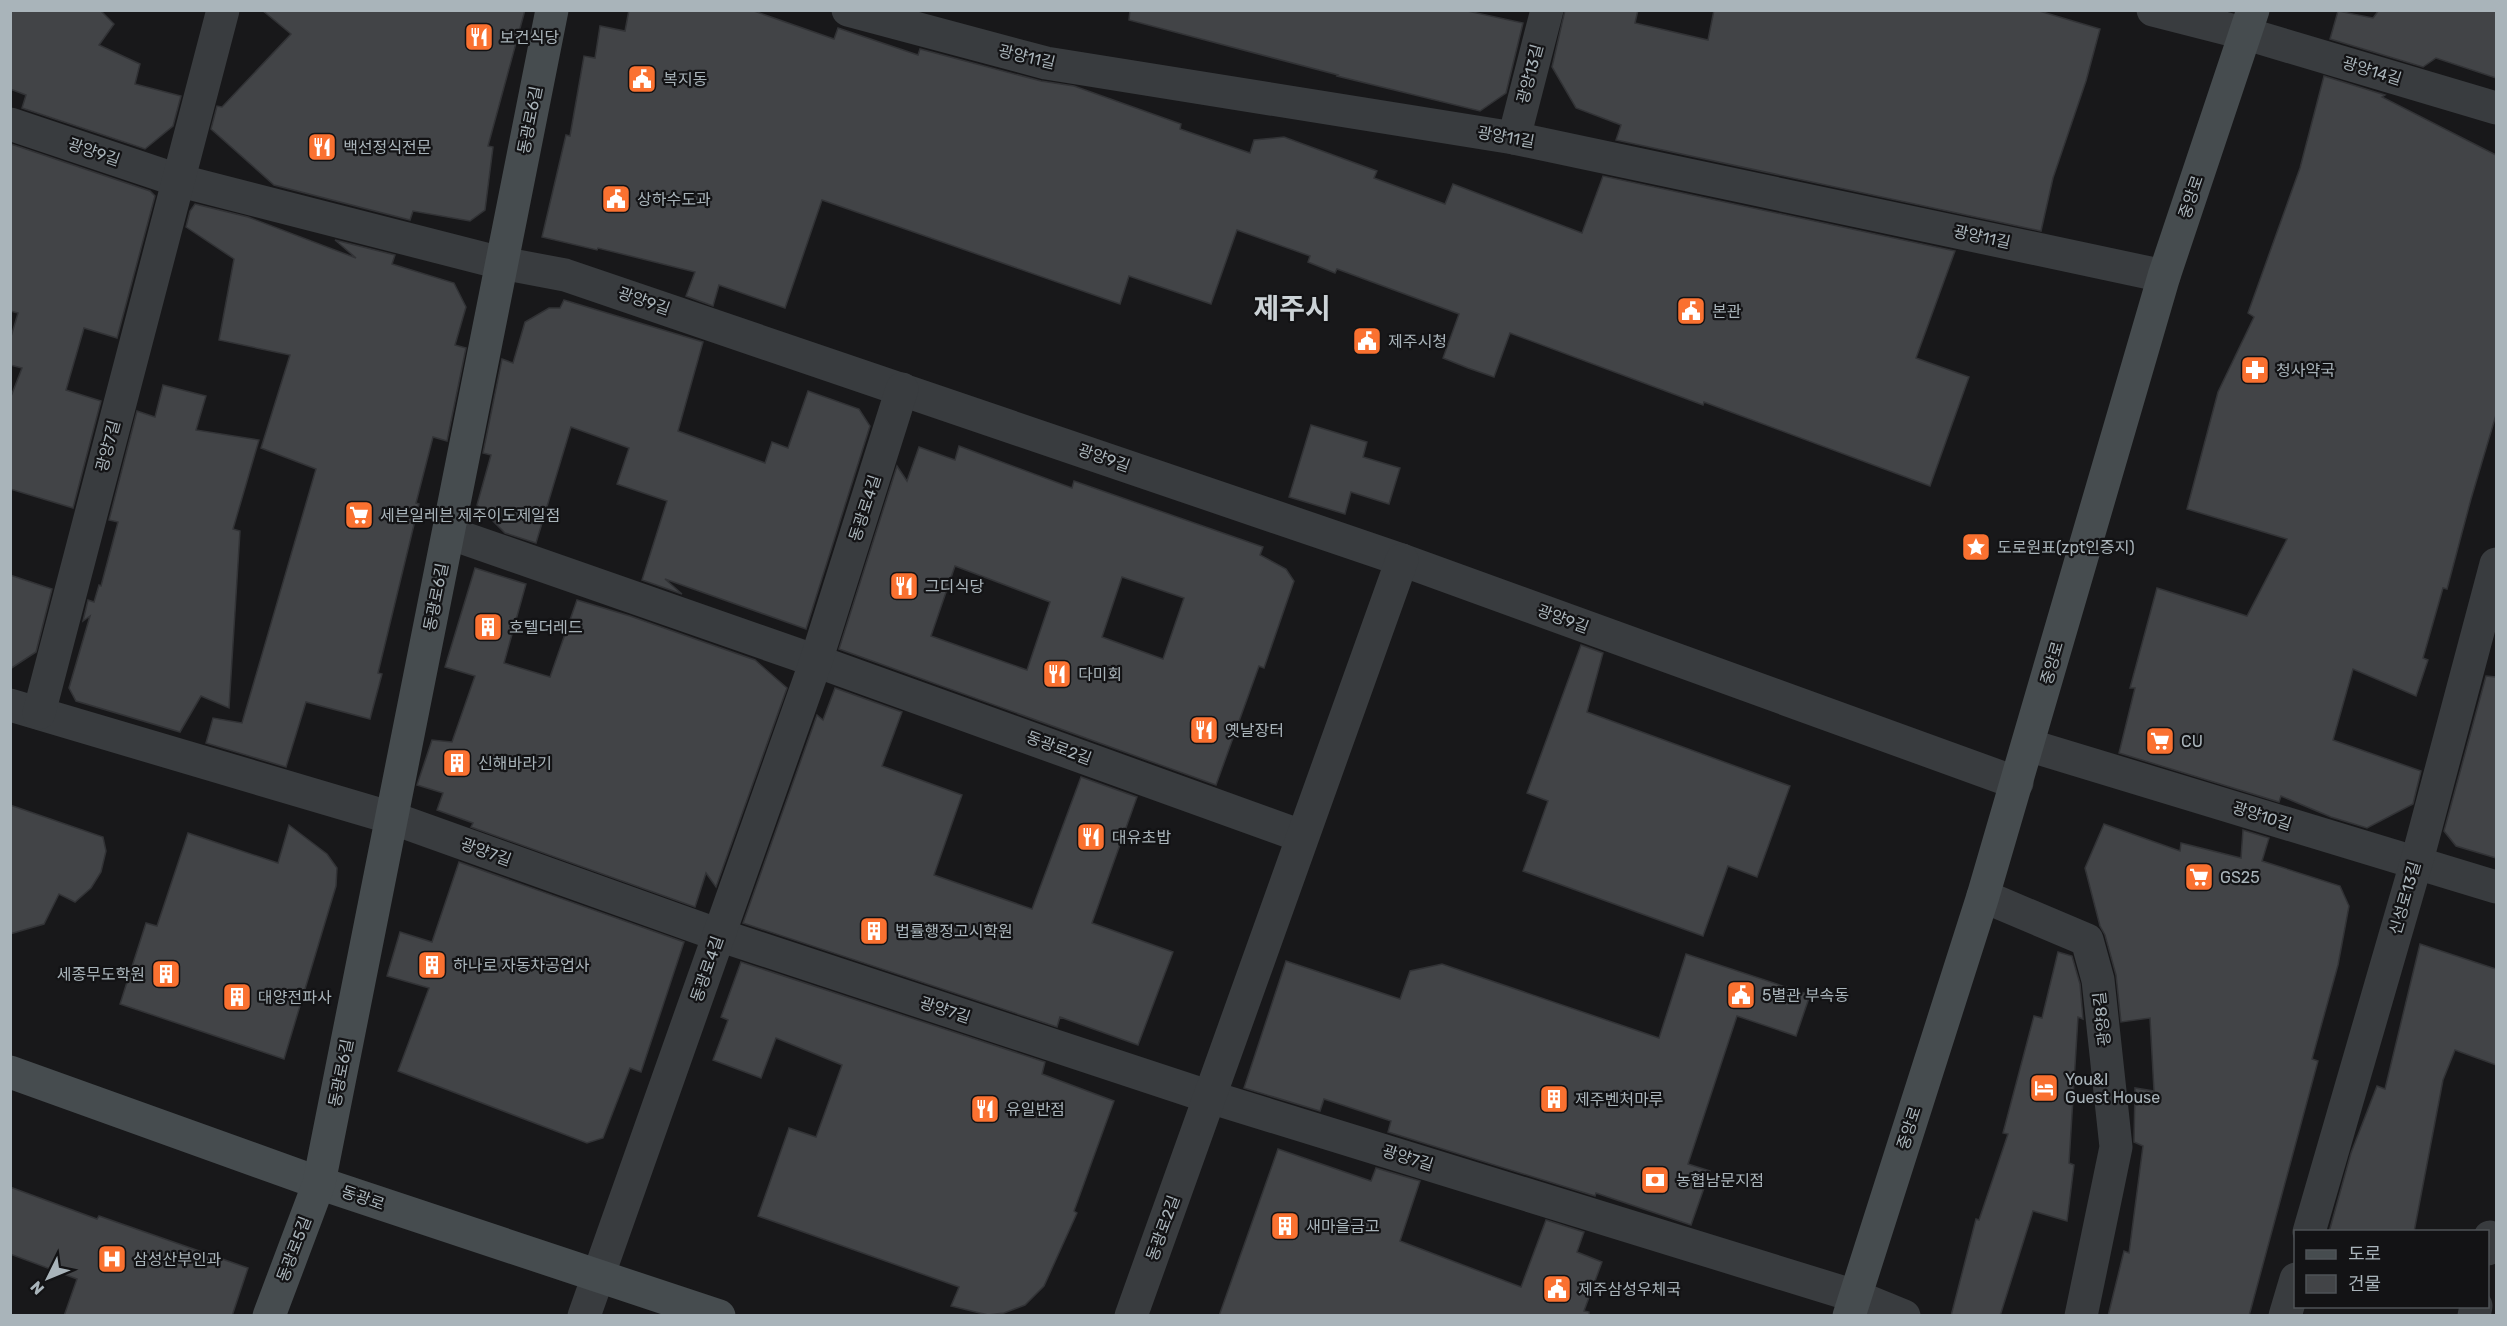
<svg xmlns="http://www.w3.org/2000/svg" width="2507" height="1326" viewBox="0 0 2507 1326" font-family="Rubik,'Noto Sans KR',sans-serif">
<rect width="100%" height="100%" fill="#18181a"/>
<g fill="#424447" stroke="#323336" stroke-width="1.5" fill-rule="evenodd">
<path d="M10 10H100L114 24 99 45 140 64 135 84 181 96 173 126 145 149 22 108 26 95 10 89Z"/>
<path d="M262 10H525L488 146 493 147 485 210 470 221 413 211 410 220 274 185 211 129 217 106 222 107 291 34Z"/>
<path d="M629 10H751L834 39 838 28 918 55 920 49 1041 81 1074 86 1181 124 1180 129 1250 153 1254 140 1284 137 1377 171 1374 178 1445 204 1453 184 1582 233 1603 176 1955 251 1916 358 1969 377 1930 486 1704 402 1703 405 1510 333 1494 377 1468 368 1443 358 1459 314 1337 269 1335 273 1308 262 1310 256 1237 230 1211 304 1129 276 1120 304 822 200 785 308 719 285 713 306 686 296 695 272 598 248 597 250 542 237 566 135 570 136 584 56 595 58 600 26 625 31Z"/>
<path d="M1130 10H1463L1523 23 1506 93 1480 111 1337 76 1338 75 1129 20Z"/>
<path d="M1565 10H1638L1635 23 1708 40 1714 10H2036L2100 29 2086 81 2053 178 2041 231 1616 140 1621 125 1576 108 1552 67Z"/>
<path d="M2379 10H2496V78L2436 58 2423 67 2330 39 2338 11 2373 18Z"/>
<path d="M2324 76 2385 95 2382 97 2496 155V415L2471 499 2447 589 2443 588 2423 658 2428 660 2416 696 2353 669 2333 740 2421 771 2413 804 2367 828 2331 817 2281 796 2279 802 2119 753 2135 688H2130L2157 588 2247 616 2287 539 2187 509 2218 392 2254 317 2248 313 2300 168Z"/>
<path d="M11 144 150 191 155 196 117 338 84 328 66 390 101 401 73 508 10 489V399L22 368 10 365V340L18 313 10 311Z"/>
<path d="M195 204 248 217 356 258 335 240 395 255 392 264 454 283 466 307 455 345 466 348 447 441 433 437 416 503 419 504 378 673 382 674 370 719 306 702 286 767 206 743 213 718 242 723 316 469 261 448 290 355 219 340 234 259 186 227 190 211Z"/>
<path d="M564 300 703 342 678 431 765 463 772 442 788 448 808 391 859 409 870 426 806 629 665 579 682 594 642 580 667 501 617 484 629 448 571 427 536 543 505 533 477 505 491 455 483 453 502 359 513 363 525 322 549 308H560Z"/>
<path d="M163 385 206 396 196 430 259 440 233 529 240 531 229 708 201 696 180 732 76 701 69 688 90 616 83 621 88 600 94 602 99 585 101 586 118 522 109 520 137 411 155 417Z"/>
<path d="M1311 425 1367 442 1363 457 1400 468 1389 504 1351 492 1345 514 1289 497Z"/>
<path d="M959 446 1072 488 1074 481 1263 547 1260 555 1286 569 1294 581 1264 668 1259 666 1216 785 839 649 897 466 907 481 919 447 955 460ZM955 566 1050 602 1027 670 931 636ZM1122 577 1184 598 1163 659 1102 637Z"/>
<path d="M475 568 526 584 504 663 550 677 577 600 630 616 755 660 787 688 716 887 706 873 695 907 471 827 473 823 437 810 443 793 417 785 432 740 452 742 475 676 445 667Z"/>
<path d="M10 575 52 589 36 652 10 669Z"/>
<path d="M1581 645 1603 653 1587 712 1790 786 1757 877 1728 866 1703 936 1523 871 1548 801 1527 793Z"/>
<path d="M2486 676 2496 677V858L2456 846 2444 831Z"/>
<path d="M835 688 902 712 882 766 962 795 934 875 1032 909 1081 777 1137 797 1092 923 1173 952 1138 1045 1060 1017 1057 1027 743 923 817 715 823 720Z"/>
<path d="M10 805 103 837 106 851 101 872 91 888 75 902 59 894 44 924 10 934Z"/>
<path d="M2104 824 2180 851 2181 843 2241 858 2243 830 2269 838 2262 861 2340 886 2349 906 2338 965 2312 1059 2318 1061 2249 1316H2108L2124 1251 2129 1253 2143 1146 2134 1142 2135 1088 2154 1091 2150 1018 2121 1022 2116 975 2105 935 2100 926 2085 868Z"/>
<path d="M289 825 327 854 337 868 336 886 284 1059 120 1004 146 923 157 926 188 833 278 863Z"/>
<path d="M459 862 684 942 641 1072 630 1068 603 1138 587 1143 398 1071 429 988 387 976 400 932 432 942Z"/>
<path d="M2420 944 2496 969V1065L2455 1050 2443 1080 2414 1232H2329L2351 1153 2377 1086 2385 1089Z"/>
<path d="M2058 952 2072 956 2080 984 2083 1019 2078 1017 2069 1163 2074 1165 2067 1221 2033 1211 2000 1316H1951L1976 1219 1979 1220 2008 1134 2003 1133 2034 1016 2042 1018Z"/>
<path d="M1686 954 1810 995 1796 1036 1737 1016 1688 1164 1710 1171 1691 1225 1596 1193 1595 1196 1388 1132 1391 1121 1324 1099 1320 1111 1244 1088 1286 961 1400 999 1410 971 1442 964 1659 1038Z"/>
<path d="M741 962 1045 1062 1042 1074 1114 1101 1074 1211 1077 1213 1044 1286 1025 1305 1004 1313 988 1315 951 1306 959 1287 758 1216 789 1128 816 1137 842 1065 776 1038 761 1078 713 1060 728 1020 721 1017Z"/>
<path d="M1278 1149 1371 1181 1376 1168 1420 1181 1400 1241 1521 1287 1546 1220 1584 1232 1577 1252 1602 1262 1584 1311 1589 1312V1316H1219Z"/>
<path d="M10 1187 97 1219 99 1216 248 1268 232 1316H64L77 1279 10 1254Z"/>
</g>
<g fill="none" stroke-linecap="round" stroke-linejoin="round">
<g stroke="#393c3f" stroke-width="33">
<path d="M848 10 1046 63 1514 138 2164 276"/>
<path d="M2153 10 2247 34 2496 108"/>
<path d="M10 124 177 180 501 263 565 275 1402 560 2017 783"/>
<path d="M1514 138 1547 10"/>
<path d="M449 533 816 661 1301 836"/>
<path d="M10 705 392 818 719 935 1210 1097 1855 1296 1904 1316"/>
<path d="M39 713 223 10"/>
<path d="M2028 745 2496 887"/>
<path d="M1983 896 2087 940 2098 980 2116 1147 2081 1316"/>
<path d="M2309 1232 2419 853 2496 564"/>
<path d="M2488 1249 2490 1237 2496 1241"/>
<path d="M584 1316 816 661 902 389"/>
<path d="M1131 1316 1402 560"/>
<path d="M2285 1316 2296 1279"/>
<path d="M2474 1316 2476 1306"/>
</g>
<g stroke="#464c4f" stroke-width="33">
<path d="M10 1072 319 1183 719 1316"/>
<path d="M269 1316 319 1183 552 10"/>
<path d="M1849 1316 1983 896 2164 276 2253 10"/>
</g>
</g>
<defs>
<g id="restaurant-square" transform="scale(1.5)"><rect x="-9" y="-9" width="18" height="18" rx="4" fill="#fa7130" stroke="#131315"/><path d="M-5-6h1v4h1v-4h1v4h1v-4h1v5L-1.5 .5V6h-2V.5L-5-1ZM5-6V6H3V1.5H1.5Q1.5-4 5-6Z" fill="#fff"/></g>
<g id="civic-square" transform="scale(1.5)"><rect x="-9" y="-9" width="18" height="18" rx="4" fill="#fa7130" stroke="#131315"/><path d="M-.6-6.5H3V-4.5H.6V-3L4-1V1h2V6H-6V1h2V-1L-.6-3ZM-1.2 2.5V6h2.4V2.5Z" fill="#fff"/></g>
<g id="pharmacy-square" transform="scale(1.5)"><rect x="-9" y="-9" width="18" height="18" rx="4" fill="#fa7130" stroke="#131315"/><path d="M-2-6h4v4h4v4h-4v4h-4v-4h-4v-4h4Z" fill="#fff"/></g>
<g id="supermarket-square" transform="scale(1.5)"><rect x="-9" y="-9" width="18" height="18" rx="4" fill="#fa7130" stroke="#131315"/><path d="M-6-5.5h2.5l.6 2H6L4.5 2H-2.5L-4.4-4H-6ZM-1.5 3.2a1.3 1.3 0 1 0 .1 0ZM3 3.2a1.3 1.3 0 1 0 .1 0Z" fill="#fff"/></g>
<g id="sight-square" transform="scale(1.5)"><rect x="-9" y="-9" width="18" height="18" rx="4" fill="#fa7130" stroke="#131315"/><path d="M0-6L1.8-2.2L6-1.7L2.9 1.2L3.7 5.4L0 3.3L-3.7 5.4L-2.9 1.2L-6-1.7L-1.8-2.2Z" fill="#fff"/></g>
<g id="building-square" transform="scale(1.5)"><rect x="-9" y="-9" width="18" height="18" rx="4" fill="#fa7130" stroke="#131315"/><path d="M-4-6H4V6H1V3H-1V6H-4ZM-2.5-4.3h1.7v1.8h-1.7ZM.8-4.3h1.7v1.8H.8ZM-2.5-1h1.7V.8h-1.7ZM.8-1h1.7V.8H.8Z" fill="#fff"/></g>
<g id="hotel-square" transform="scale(1.5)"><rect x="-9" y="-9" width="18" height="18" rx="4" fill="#fa7130" stroke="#131315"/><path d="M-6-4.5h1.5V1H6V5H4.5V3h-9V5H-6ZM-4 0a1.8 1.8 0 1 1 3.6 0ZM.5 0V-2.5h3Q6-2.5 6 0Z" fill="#fff"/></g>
<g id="bank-square" transform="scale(1.5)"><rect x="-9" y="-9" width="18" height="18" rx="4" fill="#fa7130" stroke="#131315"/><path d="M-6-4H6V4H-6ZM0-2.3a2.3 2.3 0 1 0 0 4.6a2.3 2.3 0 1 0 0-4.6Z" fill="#fff"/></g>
<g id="hospital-square" transform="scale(1.5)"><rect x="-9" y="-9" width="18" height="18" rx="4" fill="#fa7130" stroke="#131315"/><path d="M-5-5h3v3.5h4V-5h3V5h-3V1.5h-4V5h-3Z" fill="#fff"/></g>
</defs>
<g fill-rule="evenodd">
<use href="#restaurant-square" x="479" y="37"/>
<use href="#civic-square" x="642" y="79"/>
<use href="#restaurant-square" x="322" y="147"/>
<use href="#civic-square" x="616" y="199"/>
<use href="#civic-square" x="1691" y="311"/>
<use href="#civic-square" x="1367" y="341"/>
<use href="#pharmacy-square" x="2255" y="370"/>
<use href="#supermarket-square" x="359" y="515"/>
<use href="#sight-square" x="1976" y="547"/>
<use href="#restaurant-square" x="904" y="586"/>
<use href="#building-square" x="488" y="627"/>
<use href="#restaurant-square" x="1057" y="674"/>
<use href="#restaurant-square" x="1204" y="730"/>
<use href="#supermarket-square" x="2160" y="741"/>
<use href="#building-square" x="457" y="763"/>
<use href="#restaurant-square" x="1091" y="837"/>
<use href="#supermarket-square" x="2199" y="877"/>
<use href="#building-square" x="874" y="931"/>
<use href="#building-square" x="432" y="965"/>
<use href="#building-square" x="166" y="974"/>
<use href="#civic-square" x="1741" y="995"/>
<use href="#building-square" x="237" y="997"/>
<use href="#hotel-square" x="2044" y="1088"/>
<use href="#building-square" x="1554" y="1099"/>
<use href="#restaurant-square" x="985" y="1109"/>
<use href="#bank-square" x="1655" y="1180"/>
<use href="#building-square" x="1285" y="1226"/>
<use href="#hospital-square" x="112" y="1259"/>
<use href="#civic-square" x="1557" y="1289"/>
</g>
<g text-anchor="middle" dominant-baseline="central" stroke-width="4.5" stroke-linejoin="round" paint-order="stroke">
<g font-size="16" fill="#a9b4ba" stroke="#131315" text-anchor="start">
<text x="500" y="37">보건식당</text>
<text x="663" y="79">복지동</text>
<text x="343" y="147">백선정식전문</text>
<text x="637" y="199">상하수도과</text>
<text x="1712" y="311">본관</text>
<text x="1388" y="341">제주시청</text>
<text x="2276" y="370">청사약국</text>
<text x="380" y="515">세븐일레븐 제주이도제일점</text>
<text x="1997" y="547">도로원표(zpt인증지)</text>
<text x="925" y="586">그디식당</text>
<text x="509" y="627">호텔더레드</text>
<text x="1078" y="674">다미회</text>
<text x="1225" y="730">옛날장터</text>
<text x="2181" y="741">CU</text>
<text x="478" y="763">신해바라기</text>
<text x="1112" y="837">대유초밥</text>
<text x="2220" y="877">GS25</text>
<text x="895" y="931">법률행정고시학원</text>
<text x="453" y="965">하나로 자동차공업사</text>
<text x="145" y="974" text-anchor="end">세종무도학원</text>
<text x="1762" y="995">5별관 부속동</text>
<text x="258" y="997">대양전파사</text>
<text x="2065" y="1079">You&amp;I<tspan x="2065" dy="18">Guest House</tspan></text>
<text x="1575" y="1099">제주벤처마루</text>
<text x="1006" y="1109">유일반점</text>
<text x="1676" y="1180">농협남문지점</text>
<text x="1306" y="1226">새마을금고</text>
<text x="133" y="1259">삼성산부인과</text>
<text x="1578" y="1289">제주삼성우체국</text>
</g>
<g font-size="16" fill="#a9b4ba" stroke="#131315">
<text transform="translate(1027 57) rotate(13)">광양11길</text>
<text transform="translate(2372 71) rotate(17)">광양14길</text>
<text transform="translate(1530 74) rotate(-75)">광양13길</text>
<text transform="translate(530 120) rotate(-79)">동광로6길</text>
<text transform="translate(1506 137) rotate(10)">광양11길</text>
<text transform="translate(94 152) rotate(19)">광양9길</text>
<text transform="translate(2191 197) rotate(-71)">중앙로</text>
<text transform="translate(1982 237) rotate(12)">광양11길</text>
<text transform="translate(644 301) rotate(19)">광양9길</text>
<text transform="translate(108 446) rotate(-75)">광양7길</text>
<text transform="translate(1104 458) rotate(19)">광양9길</text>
<text transform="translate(865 508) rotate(-72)">동광로4길</text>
<text transform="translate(436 597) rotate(-79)">동광로6길</text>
<text transform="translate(1563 619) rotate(20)">광양9길</text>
<text transform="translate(2052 663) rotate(-74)">중앙로</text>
<text transform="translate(1059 748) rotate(20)">동광로2길</text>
<text transform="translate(2262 816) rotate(17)">광양10길</text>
<text transform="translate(486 852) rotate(20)">광양7길</text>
<text transform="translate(2405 898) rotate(-74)">신성로13길</text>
<text transform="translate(707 969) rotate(-71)">동광로4길</text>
<text transform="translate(945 1010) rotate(18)">광양7길</text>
<text transform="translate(2102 1019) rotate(-96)">광양8길</text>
<text transform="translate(341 1073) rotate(-79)">동광로6길</text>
<text transform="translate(1909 1128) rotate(-72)">중앙로</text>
<text transform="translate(1408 1158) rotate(17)">광양7길</text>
<text transform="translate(363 1198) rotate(19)">동광로</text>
<text transform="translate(1163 1228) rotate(-70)">동광로2길</text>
<text transform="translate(294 1249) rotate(-69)">동광로5길</text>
</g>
<g font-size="28" font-weight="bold" fill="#cbd2d6" stroke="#131315">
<text x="1292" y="308">제주시</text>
</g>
</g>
<rect width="2507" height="1326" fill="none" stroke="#a9b4ba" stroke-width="24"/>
<rect x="2294" y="1230" width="195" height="78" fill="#131315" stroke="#4f5357" stroke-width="1.5"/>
<rect x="2306" y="1250" width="30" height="9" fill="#464c4f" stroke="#4f5357" stroke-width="1.5"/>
<text x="2348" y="1260" font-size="18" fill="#a9b4ba">도로</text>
<rect x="2306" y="1275" width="30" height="18" fill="#424447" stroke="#4f5357" stroke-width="1.5"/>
<text x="2348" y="1290" font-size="18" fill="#a9b4ba">건물</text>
<g transform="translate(48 1278) rotate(227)" stroke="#131315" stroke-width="4.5" paint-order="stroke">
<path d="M0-4.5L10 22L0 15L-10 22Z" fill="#a9b4ba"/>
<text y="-9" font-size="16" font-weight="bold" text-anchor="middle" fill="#a9b4ba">N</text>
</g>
</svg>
